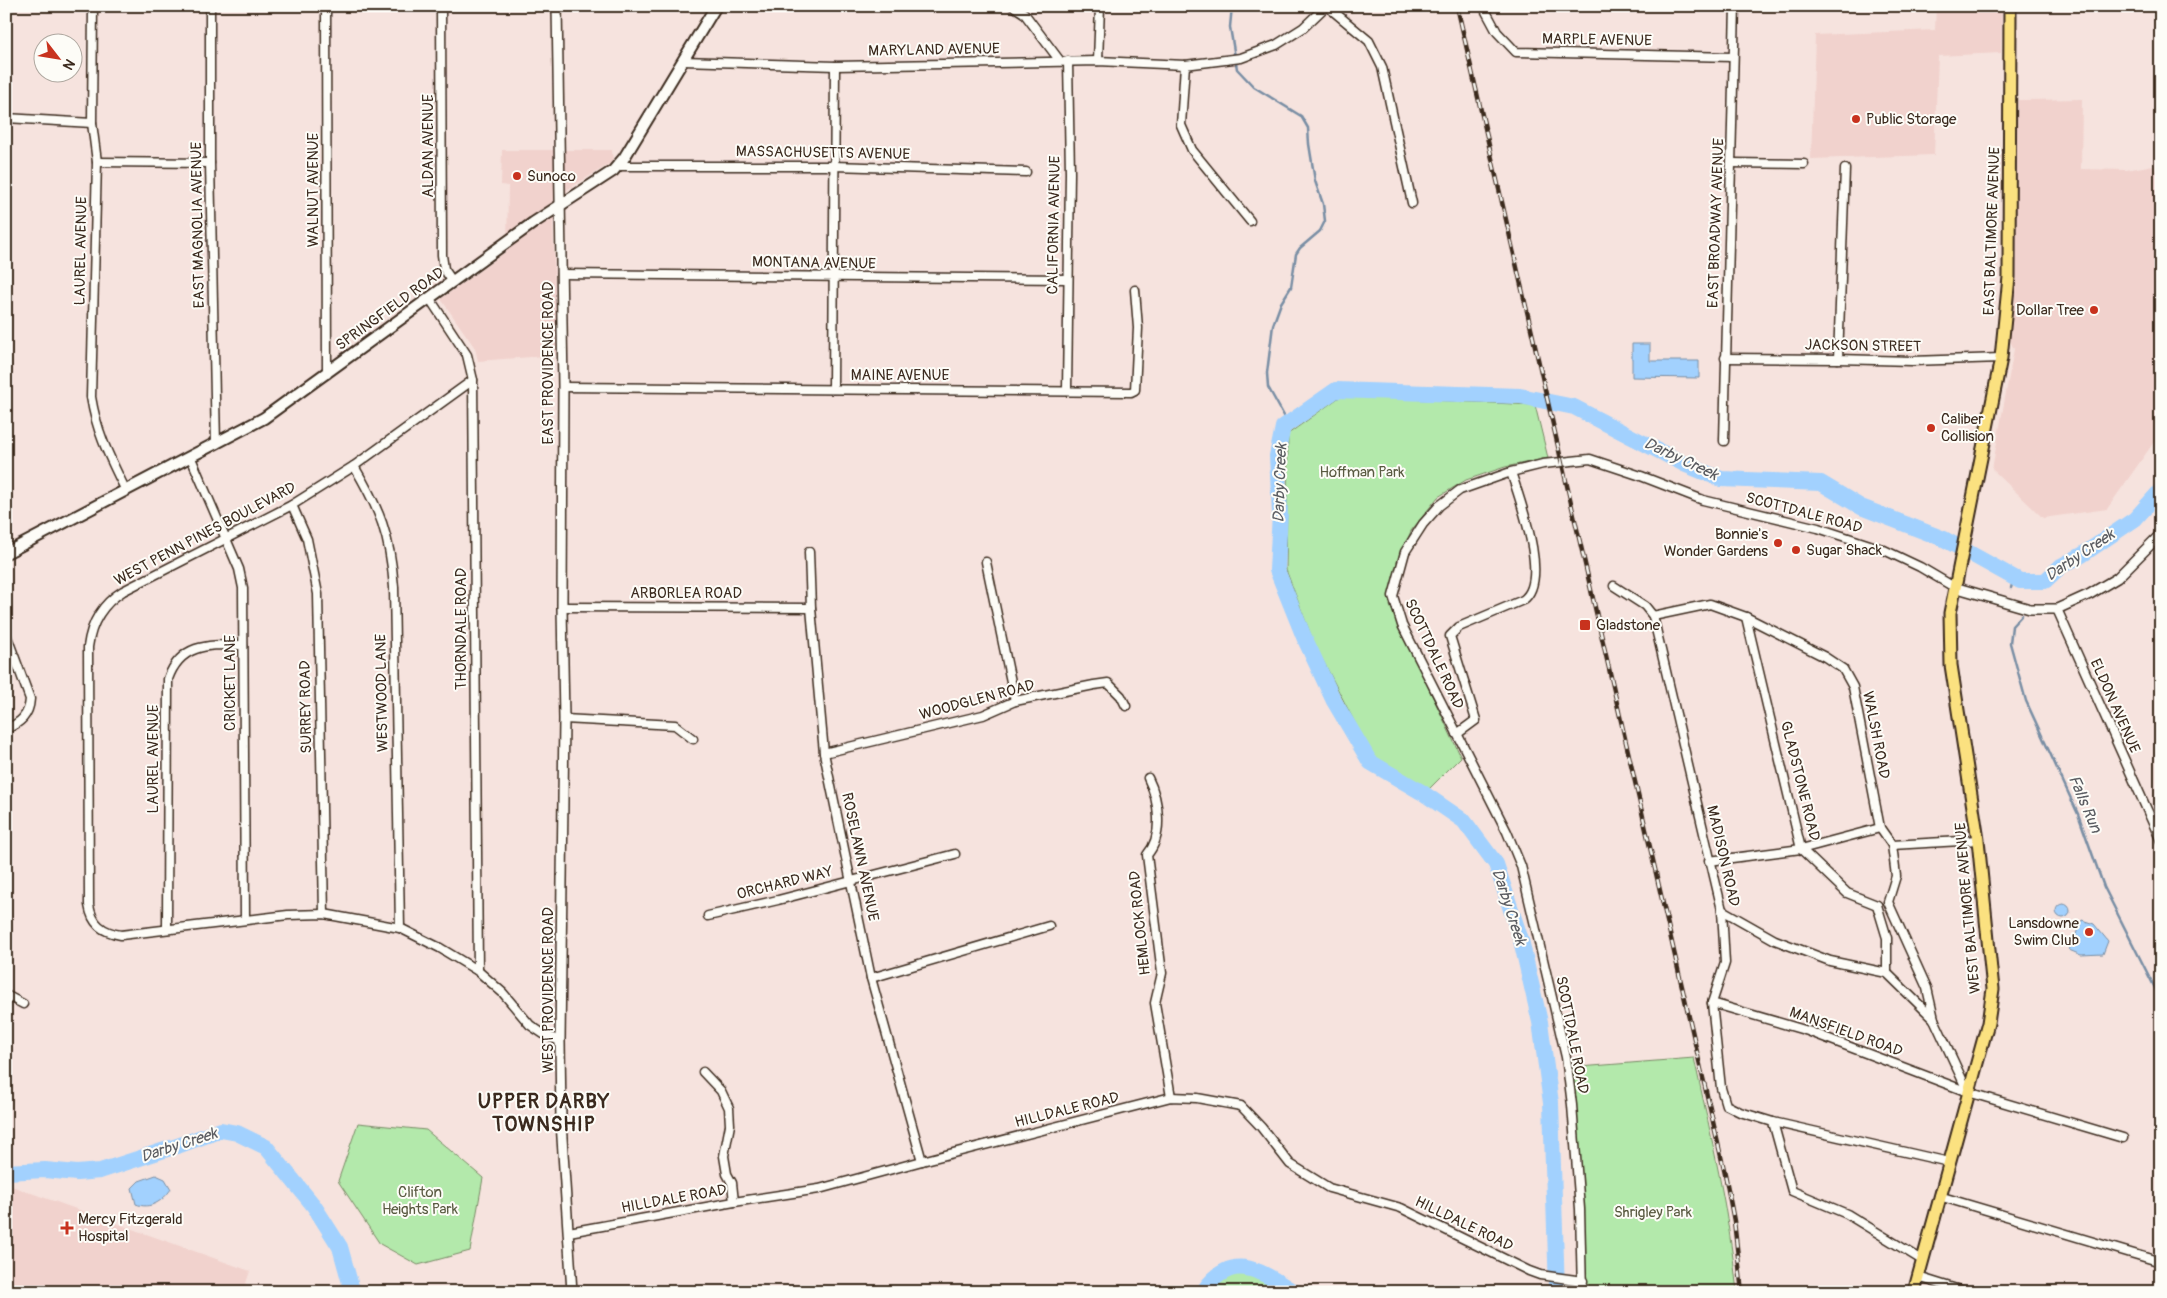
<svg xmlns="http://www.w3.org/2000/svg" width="2167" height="1298" viewBox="0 0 2167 1298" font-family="Pangolin,sans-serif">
<rect width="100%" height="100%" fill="#f6e3de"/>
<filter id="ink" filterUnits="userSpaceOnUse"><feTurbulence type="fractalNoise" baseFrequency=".02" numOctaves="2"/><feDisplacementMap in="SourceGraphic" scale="10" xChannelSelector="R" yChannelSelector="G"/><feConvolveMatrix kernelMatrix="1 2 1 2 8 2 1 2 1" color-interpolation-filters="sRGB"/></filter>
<g filter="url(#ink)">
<g fill="#f1d2cd">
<path d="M1936 6H2002L2001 53 1938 56 1934 155 1811 159 1815 35 1935 30Z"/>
<path d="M2082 99 2081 169 2127 170 2153 165 2161 181V432L2107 509 2043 518 1992 469 2014 349 2009 339 2018 100Z"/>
<path d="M502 150H612L613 162 568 189 553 223 557 355 478 361 475 348 441 299 507 251 508 186 501 185Z"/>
<path d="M6 1184 250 1271 243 1292H6Z"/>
</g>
<g fill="#b3e9ab" stroke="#778a64">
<path d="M1341 396 1535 405 1548 458 1505 467 1466 480 1438 497 1411 531 1403 550 1390 606 1461 757 1427 791 1373 758 1314 643 1286 570 1288 434Z"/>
<path d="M1694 1058C1711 1135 1729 1212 1737 1292H1582L1567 1068Z"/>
<path d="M358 1123 426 1130 483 1178 470 1251 418 1265 380 1244 338 1181Z"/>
<path d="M1238 1267 1255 1269 1294 1292H1203C1214 1276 1219 1271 1238 1267Z"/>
</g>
<g fill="#a2d1fe" stroke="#798ea4">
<path d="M1632 344H1650V361H1699V378L1632 377Z"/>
<circle cx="2063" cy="911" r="7"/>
<path d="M2082 920 2094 924 2108 941 2103 954 2081 955 2069 950Z"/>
<path d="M156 1175 165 1179 171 1189C163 1201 150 1210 136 1204L132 1188 139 1181Z"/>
</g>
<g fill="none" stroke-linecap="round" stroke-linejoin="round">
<g stroke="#798ea4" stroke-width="2.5">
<path d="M1232 6 1230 27 1237 69 1254 87 1301 116 1308 128 1309 144 1315 181 1323 204 1325 221 1320 231 1300 248 1296 254 1291 287 1281 303 1273 325 1267 373 1268 387 1288 423"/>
<path d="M2011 588 2014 577"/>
<path d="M2022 615 2012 626 2010 643 2026 701 2078 814 2104 887 2161 1000"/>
</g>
<g stroke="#a2d1fe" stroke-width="16">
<path d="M6 1172 45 1170 77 1173 100 1171 180 1145 221 1130 237 1133 266 1147 314 1206 340 1247 352 1290 357 1292"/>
<path d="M1203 1292C1232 1250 1259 1270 1294 1292"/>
<path d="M1557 1292 1551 1103 1540 1022 1521 940 1496 864 1464 821 1423 793 1370 762 1334 701 1304 637 1277 570 1280 513 1277 456 1283 427 1336 390 1520 396 1574 407 1684 464 1721 479 1821 483 1861 507 1944 539 2020 581H2045L2061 566 2082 555 2135 519 2161 490"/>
</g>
<g stroke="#3b2a1e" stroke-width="11">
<g id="minor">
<path d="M93 6 92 123 97 162 91 397C97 434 110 458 126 491"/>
<path d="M210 6V163L216 444"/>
<path d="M326 6 327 374"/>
<path d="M441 6 442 255 444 269 453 282"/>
<path d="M1013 6 1024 13 1060 61"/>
<path d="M1327 6 1369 41 1382 67 1412 203"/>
<path d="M1483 6 1497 32 1516 52 1733 57"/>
<path d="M683 61 835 66 1098 61 1185 65 1241 58 1276 45 1303 28 1326 6"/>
<path d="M1098 61 1100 6"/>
<path d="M1185 65 1181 125 1192 150 1250 221"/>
<path d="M6 118 92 123"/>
<path d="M97 162 210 163"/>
<path d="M1732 163 1804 164"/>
<path d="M619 166H834L1026 172"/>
<path d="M561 274 1067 279"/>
<path d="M430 299 467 355 473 380 478 971"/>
<path d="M1725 358 1838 359 1912 361 2001 358"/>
<path d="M1838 359 1845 169"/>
<path d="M473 380 354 466 292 505 123 591C102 604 91 623 88 647L89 905C92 924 102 932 121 935L288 915 324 914 400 928 440 948 478 971 503 993 530 1025 545 1035 560 1041"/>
<path d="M563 387 1131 392 1135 390 1138 328 1135 290"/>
<path d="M833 389 835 66"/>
<path d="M1067 390 1070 173 1068 61"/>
<path d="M1724 441 1735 6"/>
<path d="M191 458 239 569 243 588 245 919"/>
<path d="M354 466C380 510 390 535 394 587L400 928"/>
<path d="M292 505 307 539 318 594 324 914"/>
<path d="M809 552 811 608 824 753 871 978 922 1161"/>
<path d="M986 562 1015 701"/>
<path d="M1614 586 1645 606 1653 616 1710 604 1746 617 1825 657 1843 669 1853 687 1880 828 1892 845 1896 876 1888 902 1927 988 1934 1019"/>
<path d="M562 607 811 608"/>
<path d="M2057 609 2161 841"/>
<path d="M1653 616 1722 910 1725 963 1712 1003 1721 1088 1726 1105 1740 1112 1773 1122 1949 1162"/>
<path d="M1746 617 1801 849 1847 893 1877 905"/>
<path d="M6 634 30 699C29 716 20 723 6 729"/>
<path d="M564 719 675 725 693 739"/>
<path d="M1457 734 1476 720 1450 636 1459 627 1523 600C1551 581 1519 498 1511 472"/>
<path d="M824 753 983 715 1015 701 1094 685 1108 683 1121 696 1126 706"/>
<path d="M1148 778C1159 800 1164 836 1147 855L1162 973 1155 1003 1171 1097"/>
<path d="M1892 845 1978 840"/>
<path d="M1709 861 1801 849 1880 828"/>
<path d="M1877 905 1887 938V973"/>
<path d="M1722 910 1775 940 1830 961 1887 973 1934 1019 1968 1092"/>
<path d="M708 916 778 900 955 854"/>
<path d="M167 929 168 679C181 642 211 645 243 645"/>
<path d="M871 978 1049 926"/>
<path d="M6 995 23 1004"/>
<path d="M1712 1003 1808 1031 1968 1092 2123 1138"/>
<path d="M703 1072 721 1091 729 1108 730 1125 724 1156 727 1174 732 1183 734 1202"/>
<path d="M1773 1122 1792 1191 1847 1214 1922 1260"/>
<path d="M1939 1196 2161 1262"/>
<path d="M569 1232 734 1202 819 1189 922 1161 1171 1097 1197 1098 1241 1106 1261 1127 1290 1164 1329 1188 1401 1208 1529 1271 1540 1275 1583 1281"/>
<path d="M1918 1277 1966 1292"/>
<path d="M1582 1292 1580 1209 1572 1105 1566 1057 1521 866 1507 832 1402 625 1393 596 1405 552 1423 524 1439 506 1460 490 1511 472 1543 464 1590 459 1641 476 1703 500 1818 528 1882 549 1920 567 1954 587"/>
</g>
</g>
<g stroke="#3b2a1e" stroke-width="12">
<g id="tertiary">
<path d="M557 6 563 387 562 607 564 719 560 1041 561 1122 572 1292"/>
<path d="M1954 587 2030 609H2057L2090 594 2117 578 2161 534"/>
</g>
</g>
<g stroke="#3b2a1e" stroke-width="14">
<path id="secondary" d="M6 553 264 418 533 223 613 171 624 158 716 6"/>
</g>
<g stroke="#3b2a1e" stroke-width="15">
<path id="primary" d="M1914 1292 1988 1023 1993 989 1991 970 1978 840 1951 665 1950 613 2001 358 2009 277 2010 6"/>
</g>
<use href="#minor" stroke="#fdfcf7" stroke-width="8"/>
<use href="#tertiary" stroke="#fdfcf7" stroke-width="9"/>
<use href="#secondary" stroke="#fdfcf7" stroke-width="10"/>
<use href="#primary" stroke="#fbe180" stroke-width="11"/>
<g stroke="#3b2a1e" stroke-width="4.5">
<path id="rail" d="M1457 6 1725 1174 1734 1221 1742 1292"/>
</g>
<use href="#rail" stroke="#fdfcf7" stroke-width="2.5" stroke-dasharray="8" stroke-linecap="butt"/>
</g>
</g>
<g fill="#c8321e" stroke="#fdfcf7" stroke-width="2">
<circle cx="1856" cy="119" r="5"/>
<circle cx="517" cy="176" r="5"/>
<circle cx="2094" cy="310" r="5"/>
<circle cx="1931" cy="428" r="5"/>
<circle cx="1778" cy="543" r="5"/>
<circle cx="1796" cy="550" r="5"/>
<rect x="1579" y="619" width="12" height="12" rx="2.5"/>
<circle cx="2089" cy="932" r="5"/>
<path d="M64.5 1220.5h5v5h5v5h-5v5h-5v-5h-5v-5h5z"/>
</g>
<g text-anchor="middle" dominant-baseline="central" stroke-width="4" stroke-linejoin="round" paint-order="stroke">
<g font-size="15" fill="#3b2a1e" stroke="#fdfcf7">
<text transform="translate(1597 40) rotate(1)">MARPLE AVENUE</text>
<text transform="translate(934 50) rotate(-1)">MARYLAND AVENUE</text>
<text transform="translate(428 146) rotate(-90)">ALDAN AVENUE</text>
<text transform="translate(823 153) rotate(1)">MASSACHUSETTS AVENUE</text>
<text transform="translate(313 190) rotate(-90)">WALNUT AVENUE</text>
<text transform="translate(1716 223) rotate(-88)">EAST BROADWAY AVENUE</text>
<text transform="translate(198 225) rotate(-91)">EAST MAGNOLIA AVENUE</text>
<text transform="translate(1054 225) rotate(-89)">CALIFORNIA AVENUE</text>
<text transform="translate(1992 231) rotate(-88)">EAST BALTIMORE AVENUE</text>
<text transform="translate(81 251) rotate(-89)">LAUREL AVENUE</text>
<text transform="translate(814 263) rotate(1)">MONTANA AVENUE</text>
<text transform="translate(390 309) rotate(-36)">SPRINGFIELD ROAD</text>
<text transform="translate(1863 346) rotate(1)">JACKSON STREET</text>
<text transform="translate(548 363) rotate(-90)">EAST PROVIDENCE ROAD</text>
<text x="900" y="375">MAINE AVENUE</text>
<text transform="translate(1804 513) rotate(15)">SCOTTDALE ROAD</text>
<text transform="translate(205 534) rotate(-28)">WEST PENN PINES BOULEVARD</text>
<text x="686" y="593">ARBORLEA ROAD</text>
<text transform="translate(461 629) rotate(-90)">THORNDALE ROAD</text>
<text transform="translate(1434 654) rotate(65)">SCOTTDALE ROAD</text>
<text transform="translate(230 683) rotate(-90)">CRICKET LANE</text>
<text transform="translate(382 693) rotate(-91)">WESTWOOD LANE</text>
<text transform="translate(977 700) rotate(-15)">WOODGLEN ROAD</text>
<text transform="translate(2115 706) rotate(66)">ELDON AVENUE</text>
<text transform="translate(306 707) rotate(-91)">SURREY ROAD</text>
<text transform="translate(1876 735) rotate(79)">WALSH ROAD</text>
<text transform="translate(153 759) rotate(-90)">LAUREL AVENUE</text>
<text transform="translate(1800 781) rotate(76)">GLADSTONE ROAD</text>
<text transform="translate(1723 856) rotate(77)">MADISON ROAD</text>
<text transform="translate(860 857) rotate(78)">ROSELAWN AVENUE</text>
<text transform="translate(785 883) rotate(-14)">ORCHARD WAY</text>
<text transform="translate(1968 908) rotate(-95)">WEST BALTIMORE AVENUE</text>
<text transform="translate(1140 923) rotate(-96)">HEMLOCK ROAD</text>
<text transform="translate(548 990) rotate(-90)">WEST PROVIDENCE ROAD</text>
<text transform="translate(1846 1032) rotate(20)">MANSFIELD ROAD</text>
<text transform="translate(1572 1035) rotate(79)">SCOTTDALE ROAD</text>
<text transform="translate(1067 1110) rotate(-14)">HILLDALE ROAD</text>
<text transform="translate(674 1199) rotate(-10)">HILLDALE ROAD</text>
<text transform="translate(1464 1224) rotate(26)">HILLDALE ROAD</text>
</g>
<g font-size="15" fill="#3b2a1e" stroke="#fdfcf7" text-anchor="start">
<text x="1866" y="119">Public Storage</text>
<text x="527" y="176">Sunoco</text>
<text x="2084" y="310" text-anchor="end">Dollar Tree</text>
<text x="1941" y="419">Caliber<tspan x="1941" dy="17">Collision</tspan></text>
<text x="1768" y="534" text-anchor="end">Bonnie's<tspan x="1768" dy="17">Wonder Gardens</tspan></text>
<text x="1806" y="550">Sugar Shack</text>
<text x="1596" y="625">Gladstone</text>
<text x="2079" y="923" text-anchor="end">Lansdowne<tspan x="2079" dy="17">Swim Club</tspan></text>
<text x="78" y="1219">Mercy Fitzgerald<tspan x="78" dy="17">Hospital</tspan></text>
</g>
<g font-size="15" fill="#595a41" stroke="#fdfcf7">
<text x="1362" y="472">Hoffman Park</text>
<text x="420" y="1192">Clifton<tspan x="420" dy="17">Heights Park</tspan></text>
<text x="1653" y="1212">Shrigley Park</text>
</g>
<g font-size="16" font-style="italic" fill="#5a5c61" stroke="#fdfcf7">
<text transform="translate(1681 459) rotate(25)">Darby Creek</text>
<text transform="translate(1280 483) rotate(-88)">Darby Creek</text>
<text transform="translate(2080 555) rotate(-34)">Darby Creek</text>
<text transform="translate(2085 804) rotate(67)">Falls Run</text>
<text transform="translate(1509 907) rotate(72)">Darby Creek</text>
<text transform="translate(179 1145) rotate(-18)">Darby Creek</text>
</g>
<g font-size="20" font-weight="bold" letter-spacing="1" fill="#3b2a1e" stroke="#fdfcf7">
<text x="544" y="1101">UPPER DARBY<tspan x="544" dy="23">TOWNSHIP</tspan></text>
</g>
</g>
<rect width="2167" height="1298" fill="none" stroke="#fdfcf7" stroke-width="25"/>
<rect x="12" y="12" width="2142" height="1273" fill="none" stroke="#3b2a1e" stroke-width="2" filter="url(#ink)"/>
<g transform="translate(58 58) rotate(121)"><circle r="24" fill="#fdfcf7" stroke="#afa8a0"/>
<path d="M0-4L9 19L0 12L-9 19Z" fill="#c8321e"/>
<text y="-8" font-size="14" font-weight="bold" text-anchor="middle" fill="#3b2a1e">N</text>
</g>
</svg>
